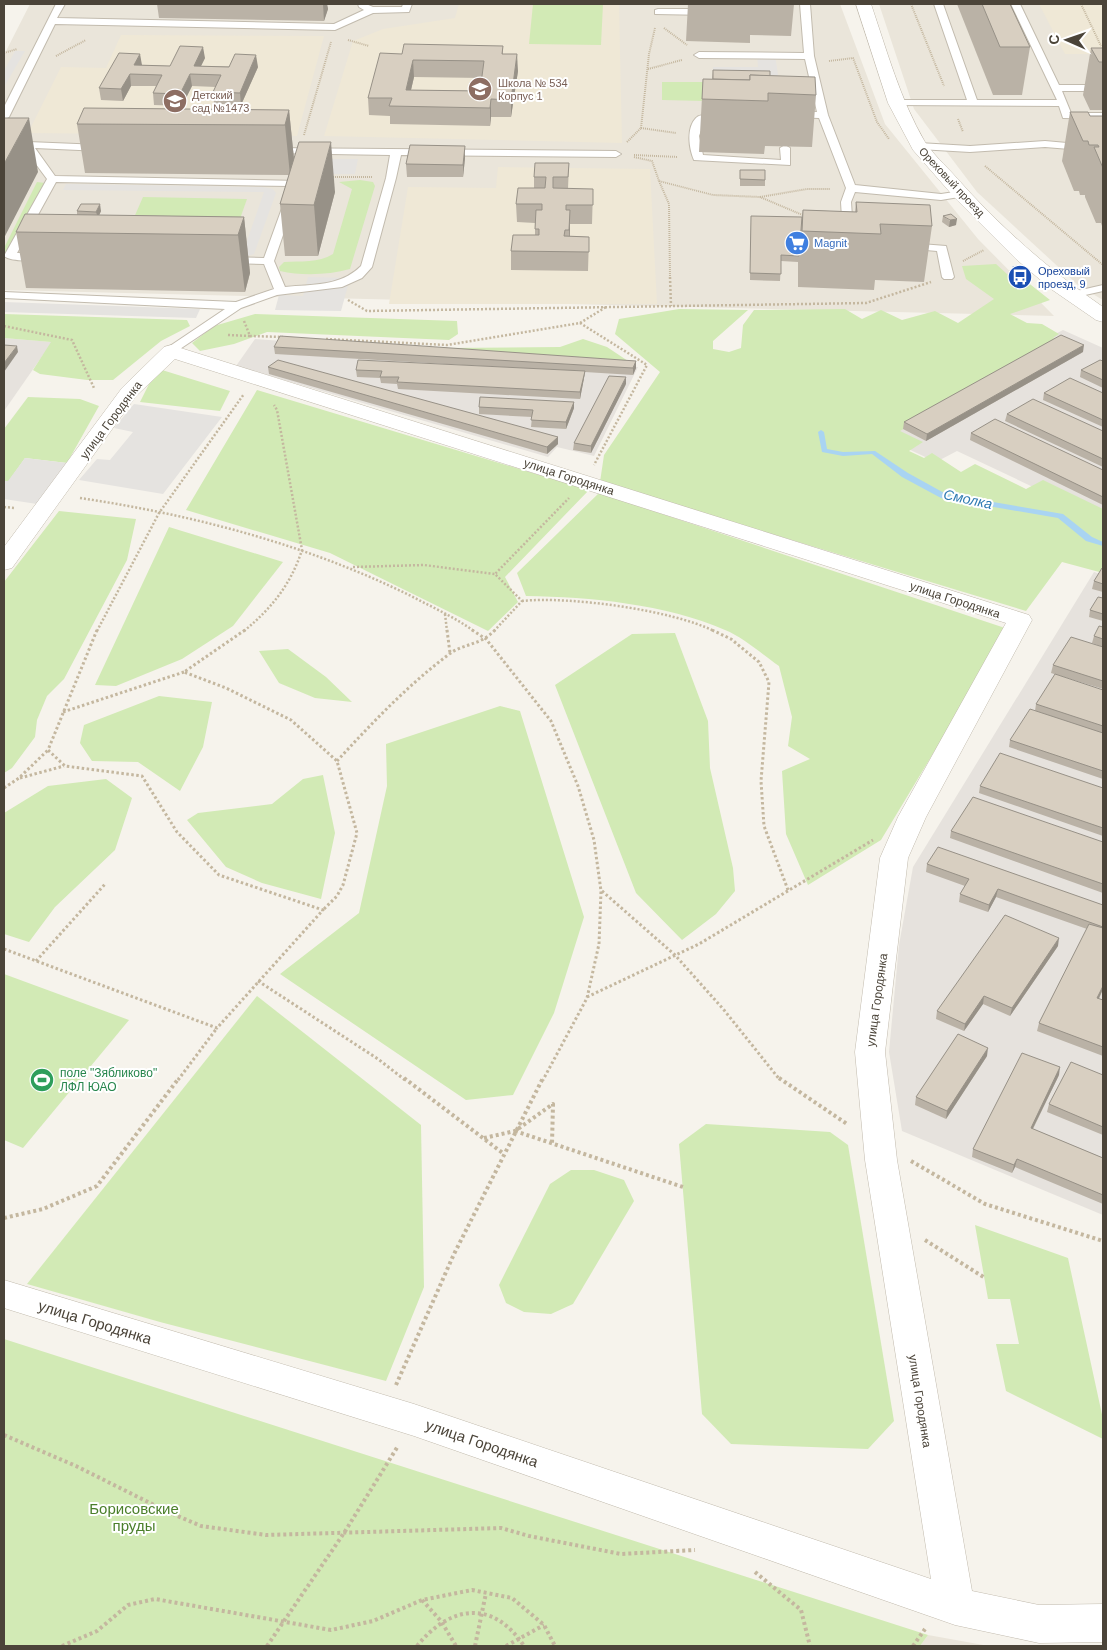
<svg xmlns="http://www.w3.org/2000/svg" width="1107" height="1650" viewBox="0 0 1107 1650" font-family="Arial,sans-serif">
<rect width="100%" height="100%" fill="#f6f3ec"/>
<g fill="#eae5da">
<path d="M30 4H840L885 124 978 239 1054 316 4 290V55Z"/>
<path d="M879 4H1103V300L1079 286 977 192 914 109Z"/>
<path d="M928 1635 989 1646H920Z"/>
</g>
<g fill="#e6e2dd">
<path d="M1063 330 1103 348V520L957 451 936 462 870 431Z"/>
<path d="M4 338 52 342 4 411Z"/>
<path d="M255 339 638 367 594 456 557 447 548 457 236 366Z"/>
<path d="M1094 572 1103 575V1215L902 1131 889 1052 899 945 913 867Z"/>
</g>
<g fill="#efe8d6">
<path d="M459 4H619L622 143 324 136 353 41 383 29 455 18Z"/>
<path d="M1039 4H1103V54H1065Z"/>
<path d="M121 35 324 36 297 136 28 133 61 67 106 68Z"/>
<path d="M498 167 650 169 657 304H389L408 187 496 188Z"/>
</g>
<g fill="#d2eab5">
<path d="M533 4H603L601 45 529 44Z"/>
<path d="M662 82H703L704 101 662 100Z"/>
<path d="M360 180 373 182 375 186 350 269C328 275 302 276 280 271L279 267 284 262C301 261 318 263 333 254L352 189 339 182Z"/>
<path d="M37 182 45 183 4 255V248Z"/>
<path d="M143 197 247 199 230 247 122 245Z"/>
<path d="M996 264 1007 274 1026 281 1050 300 1010 314 1027 323 1042 324 1059 334 1053 338 1059 340 900 431 923 442 909 451 924 458 932 453 961 472 975 464 1026 489 1043 480 1103 509V573L1062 562 1026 611 600 482 604 455 660 372 615 334 619 319 679 309 748 310 713 341V349L729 352 741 348 743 325 754 310 845 309 862 319 881 310 902 320 935 311 958 323 994 299 966 279 962 266Z"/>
<path d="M4 314 187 320 190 326 161 341 113 380H87L40 374 33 370 51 342 4 338Z"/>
<path d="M255 314 457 321 458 334 449 340 267 332 234 344 200 351 192 343 214 326Z"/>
<path d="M583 339 607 347 631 363 447 348 560 347Z"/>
<path d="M162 370 230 391 220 411 140 402 149 384Z"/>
<path d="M257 390 589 490 505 577 518 602 488 631 330 553 186 510Z"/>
<path d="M28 397 80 399 99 406 67 463 25 458 8 482 4 481V429Z"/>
<path d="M599 493 1008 629 881 840 808 885 786 834 782 771 810 759 788 746 792 717 779 666C763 655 743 637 725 630 665 604 591 597 526 596L517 573Z"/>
<path d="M59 511 136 519 127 560 64 679 47 696 37 720 35 737 12 768 4 773V582Z"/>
<path d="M169 527 283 562 233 626 182 659 116 686 95 685Z"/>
<path d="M675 633 708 721 710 768 733 868 735 891 716 914 682 940 636 893 555 685 632 634Z"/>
<path d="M288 649 326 677 352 702 315 698 279 683 259 651Z"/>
<path d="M159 696 212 702 203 747 180 791 138 762 92 761 80 743 84 725Z"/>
<path d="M500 706 520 711 584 917 554 1013 513 1095 466 1100 280 974 359 913 387 786 386 744Z"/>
<path d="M323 775 335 833 321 899 262 883 226 867 187 820 198 813 272 804 303 779Z"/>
<path d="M106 779 132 798 115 850 55 907 29 942 4 934V813L48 786Z"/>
<path d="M4 974 129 1020 23 1148 4 1140Z"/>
<path d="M257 996 421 1125 424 1287 386 1381 160 1322 27 1284Z"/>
<path d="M706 1124 830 1132 848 1145 894 1421 868 1449 731 1444 702 1414 679 1144Z"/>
<path d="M571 1170H594L624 1180 634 1201 573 1304 551 1314 524 1312 506 1303 499 1285 550 1184Z"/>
<path d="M975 1225 1068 1258 1103 1419V1439L1006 1391 996 1344H1019L1010 1299H988Z"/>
<path d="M4 1339 928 1635 920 1646H4Z"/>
</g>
<g fill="#e5e3e0">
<path d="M15 51H25L4 87V71Z"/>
<path d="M757 55H775L779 81H714L713 67H758Z"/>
<path d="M314 159H358L355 174H310Z"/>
<path d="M66 184 262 187 273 189 276 193 254 254 241 258 264 192 63 190Z"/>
<path d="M308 277 350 278 341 311 275 310 279 295 303 296Z"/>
<path d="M4 302 200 309 196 318 4 312Z"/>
<path d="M134 404 222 417 163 494 79 480 97 459 110 460 133 432 114 428Z"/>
<path d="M25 458 67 463 37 504 4 499V481H8Z"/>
</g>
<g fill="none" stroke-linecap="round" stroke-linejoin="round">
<path fill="#a9d4f2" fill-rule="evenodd" d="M821 430 824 432 827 449 843 452 875 451 908 473 946 494 1063 514 1092 537 1103 542V546L1086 541 1058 518 941 498 902 477 872 454 843 456 822 452 818 432Z"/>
<g stroke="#c2bbae" stroke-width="2">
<g id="service">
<path d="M56 4H65L57 18 334 24 364 10 359 7 358 4H366L373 7H402L403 4H412L409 12 373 13 335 30 55 24 9 117 4 120V107Z"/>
<path d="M800 4H810L814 56 828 115 855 185 941 194 961 191 966 194 965 196 941 200 855 192 851 202 853 232 847 235 843 234 841 202 846 188 819 118 792 117 787 114 792 111 817 112 805 59 699 58 694 55 699 52 804 53Z"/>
<path d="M934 4H943L977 100H1057L1011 4H1020L1059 85H1103V91H1062L1071 113H1103V119L1063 118 1059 106 893 105V101L896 100H967Z"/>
<path d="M658 9H709L714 12 709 15 655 14V10Z"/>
<path d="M723 114 728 117 727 119 704 122 699 136 703 155 781 160 780 148 785 145 790 148V165L694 160C689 149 686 128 696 118 700 113 716 115 723 114Z"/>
<path d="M4 141 101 145 106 148 101 151 35 148 55 176 300 181 301 183 274 261 285 287C312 284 340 287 361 266L386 178 390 155 271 153 266 150 267 148 616 151 621 154 616 157 401 155 396 178 372 267 362 278 342 287 277 295 241 308 171 355 165 351 167 348 225 309 4 298V292L236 302 274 289 264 264 228 263 222 260 228 257 264 258 290 186 56 182 17 253H41L47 256C40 262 11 262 4 256L47 179 24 148 4 147Z"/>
<path d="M1045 141 1089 145 1103 156V164L1082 150 1045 147 970 152 919 149 914 146 919 143 970 146Z"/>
<path d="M908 243 946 246 954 277 952 279H944L942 277 937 251 904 248 902 246Z"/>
<path d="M1103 285V291L1072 298 1066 295 1068 293Z"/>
</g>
</g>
<g stroke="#c2bbae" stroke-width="1">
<path id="minor" d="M171 345 1029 615 1032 620 926 817 908 858 885 1052 897 1160 972 1591 1039 1605 1103 1604V1642L1039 1643 955 1625 414 1436 4 1308V1280L414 1404 931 1579 865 1160 855 1052 880 858 898 817 1006 623 175 359 136 396 12 568 4 570V547L122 388 164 347Z"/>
</g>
<g stroke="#c2bbae" stroke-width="1">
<path id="tertiary" d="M856 4H871C887 51 900 99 925 142 933 154 945 165 955 176 999 226 1049 270 1103 307V322L1096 320 1051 289 1016 259 955 198 913 150 888 103Z"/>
</g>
<g stroke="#c4b79f" stroke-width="2" stroke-dasharray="1 1" stroke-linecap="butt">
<path d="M911 4 944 86"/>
<path d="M1081 4 1101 46"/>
<path d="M664 28 687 45"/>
<path d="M348 40 369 46"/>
<path d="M4 53 17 49"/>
<path d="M56 56 86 40"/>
<path d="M829 61 853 58 877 122 889 139"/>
<path d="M648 69 682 60"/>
<path d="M958 119 963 132"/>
<path d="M641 128 676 133"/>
<path d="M304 135 331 42"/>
<path d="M627 142 641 128 649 54 655 28"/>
<path d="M634 155 678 157"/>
<path d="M634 157 652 161 659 181 713 195 760 197 805 216"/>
<path d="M985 166 1103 265"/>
<path d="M331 177H372"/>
<path d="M659 181 669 204 670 278"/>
<path d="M760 197 807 189H830"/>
<path d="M963 261 984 250"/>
</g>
<g stroke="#c4b79f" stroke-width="2.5" stroke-dasharray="2 2" stroke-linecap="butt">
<path d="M670 277 671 306"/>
<path d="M348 300 367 311 866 303 931 282"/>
<path d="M244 321 250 336 283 337"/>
<path d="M580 323 647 365 594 465"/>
<path d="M4 326 72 340 94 388"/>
<path d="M228 335 250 336"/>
<path d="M326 339 447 345 580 323 606 307"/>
<path d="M80 498C194 515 308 545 411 596 432 607 454 617 474 631"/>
<path d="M4 507 15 508"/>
<path d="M353 567 424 565 495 574"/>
<path d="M522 601C569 596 672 610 714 631"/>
<path d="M445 614 447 631"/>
<path d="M97 631 159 513 244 394"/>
<path d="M244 631C272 608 291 584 302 550L277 410 274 405"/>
<path d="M494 631 522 601 495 574 569 498"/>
</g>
<g stroke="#c4b79f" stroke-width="3" stroke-dasharray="2.5 2.5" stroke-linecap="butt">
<path d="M245 630 184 672 226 688 291 720 337 761 357 833 343 885 337 896 323 910"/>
<path d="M447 630 450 653"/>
<path d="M472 630 486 639 551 721 578 786 594 840 601 891 599 944 587 998 543 1080"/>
<path d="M712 630 731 639 759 662 769 682 761 781 764 826 788 890"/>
<path d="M63 712 184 672"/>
<path d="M337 761C372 723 407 686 448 655 463 643 480 646 495 630"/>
<path d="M20 778 64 766"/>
<path d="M4 788 19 778 48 750"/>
<path d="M602 891 675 955 724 1010 780 1080"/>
<path d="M4 949 217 1028 323 910 219 875 177 832 142 776 65 766 48 750 97 630"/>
<path d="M36 961 106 883"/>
<path d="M258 981 378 1059 405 1080"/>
<path d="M587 997 699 944 873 840"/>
<path d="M178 1080 217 1028"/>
</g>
<g stroke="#c4b79f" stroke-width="4" stroke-dasharray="3 3" stroke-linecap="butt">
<path d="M404 1078 504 1154"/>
<path d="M779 1078 847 1124"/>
<path d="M515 1131 683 1187"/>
<path d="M484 1138 515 1131 553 1104 552 1144"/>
<path d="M911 1161 985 1204 1103 1241"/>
<path d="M4 1218 43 1209 97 1186 179 1078"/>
<path d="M925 1240 985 1278"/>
<path d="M396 1385 454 1254 543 1078"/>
<path d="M4 1435 76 1466 166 1511 201 1526 266 1535 501 1528 529 1536 621 1554 695 1550"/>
<path d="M755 1572 801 1610 810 1646"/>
<path d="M422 1600 441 1621 456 1646"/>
<path d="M62 1646 97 1631 128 1605 155 1599 331 1630 373 1621 422 1600 472 1590 512 1598 544 1625 555 1646"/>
<path d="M267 1646 344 1533 398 1446"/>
<path d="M417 1646C450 1605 493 1599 524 1646"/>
<path d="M475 1646 486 1593"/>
<path d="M506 1646 544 1625"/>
<path d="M913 1646 925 1629"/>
</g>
<use href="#service" fill="#fff" fill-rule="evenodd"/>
<use href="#minor" fill="#fff" fill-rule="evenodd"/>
<use href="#tertiary" fill="#fff" fill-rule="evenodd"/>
</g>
<g fill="#bab2a6" fill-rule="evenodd">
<path d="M99 4H131L130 5H99Z"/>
<path d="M157 4H327L328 9 324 21 159 18Z"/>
<path d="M688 4H794L791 36 750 35V43L686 41Z"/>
<path d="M957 4H1010L1030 47 1022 95H993Z"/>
<path d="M503 46V54L518 71 511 117H491L490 126 390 124V116L369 115 368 98 402 54ZM414 77 482 78 480 91 411 90Z"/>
<path d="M1091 48H1103V110H1090L1083 95Z"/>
<path d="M205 58 201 66 258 67 241 105 214 104 213 92 216 87 192 86 182 106 154 105 153 93 156 86H131L123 101 101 100 99 88 142 65 170 66Z"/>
<path d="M713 70 770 76 816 95 812 147 765 146 764 154 699 152 703 79H712Z"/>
<path d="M289 110 294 159 335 192 318 256H285L280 204 289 175 85 173 77 124Z"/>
<path d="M1070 112 1090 116H1103V226H1102L1101 223H1096L1085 197V195H1080L1079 191H1074L1062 161Z"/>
<path d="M465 158 463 177H407L406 164Z"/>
<path d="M569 163 568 189H593L592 224H570V236L589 237 588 271 511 270V251L535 235V223L517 222 516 204 534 188V177Z"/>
<path d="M740 170 765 180V186H740Z"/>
<path d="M856 202 932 226 924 282 875 280 874 290 798 287V262L781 261 780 281 750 280 751 222 802 217 803 210 855 212Z"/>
<path d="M77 211H101L99 215 244 217 250 273 245 292 26 288 16 232 77 215Z"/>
<path d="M943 216 956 225 949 227 942 222Z"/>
<path d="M274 347 636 361V368L633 375 585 372 584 378 580 399 398 389 397 384 381 383 380 378 357 377 356 370 515 368 275 354Z"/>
<path d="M1083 352 926 441 903 429 904 422Z"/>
<path d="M1103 361V388L1080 377 1081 370Z"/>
<path d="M268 367 558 437V444L547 454 269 374Z"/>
<path d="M626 384 591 453 573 450 574 443Z"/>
<path d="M1044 393H1103V427L1043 400Z"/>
<path d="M574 402V408L566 429 531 427 532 417 479 414V407Z"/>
<path d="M1007 414 1103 431V467L1005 421Z"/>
<path d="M971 433 1103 470V505L970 440Z"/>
<path d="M1103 568V592L1092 589 1094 581Z"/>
<path d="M1103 598V621L1089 617 1090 610Z"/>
<path d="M1103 627V647L1092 643 1094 636Z"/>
<path d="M1103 647V689L1051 673 1053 665Z"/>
<path d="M1103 690V779L1009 747 1010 740 1035 711 1036 704Z"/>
<path d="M980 786 1103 788V836L979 793Z"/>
<path d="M951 831 1103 842V893L950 838Z"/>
<path d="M927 864 1103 905V989L1099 999 1103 1000V1056L1037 1031 1039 1023 1087 929 996 897 988 912 959 902 960 894 965 886 926 872Z"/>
<path d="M1058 946 1010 1016 983 1004 964 1031 936 1019 937 1011Z"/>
<path d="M987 1056 946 1119 915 1105 916 1097Z"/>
<path d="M1059 1075 1033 1129 1103 1158V1204L1015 1167 1012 1173 972 1157 973 1149Z"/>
<path d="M1103 1075V1135L1047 1112 1049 1104Z"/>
</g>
<g fill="#979187">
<path d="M323 4H327L328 9 324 21Z"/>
<path d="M203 47 205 58 197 74 194 66Z"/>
<path d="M140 54 142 65 137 74 134 65Z"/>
<path d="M517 54 518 71 511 117V100Z"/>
<path d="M256 55 258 67 241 105 240 93Z"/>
<path d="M413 60 414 77 407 107 406 90Z"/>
<path d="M130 74 131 86 123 101 121 89Z"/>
<path d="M190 74 192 86 182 106 180 94Z"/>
<path d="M491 99V117L490 126V108Z"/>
<path d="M289 110 294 159 290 175 285 125Z"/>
<path d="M29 118 38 172 4 238V164Z"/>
<path d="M331 142 335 192 318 256 314 205Z"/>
<path d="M465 146V158L463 177V165Z"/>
<path d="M100 204 101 211 98 218 96 212Z"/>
<path d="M570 210V229L569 248V230Z"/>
<path d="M244 217 250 273 245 292 238 235Z"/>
<path d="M957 219 956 225 949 227 950 220Z"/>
<path d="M1084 345 1083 352 926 441 927 434Z"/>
<path d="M17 346 18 352 4 372V363Z"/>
<path d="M636 361V368L633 375V368Z"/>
<path d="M585 371 584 378 580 399V392Z"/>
<path d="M626 377V384L591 453V446Z"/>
<path d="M574 402V408L566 429V422Z"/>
<path d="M558 437V444L547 454V447Z"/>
<path d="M998 889 996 897 988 912 989 905Z"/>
<path d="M1059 938 1058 946 1010 1016 1012 1008Z"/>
<path d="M1103 986V989L1095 1006 1097 998Z"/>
<path d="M984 996 983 1004 964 1031 965 1024Z"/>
<path d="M988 1048 987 1056 946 1119 947 1111Z"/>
<path d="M1060 1067 1059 1075 1029 1136 1031 1128Z"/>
<path d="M1017 1159 1015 1167 1012 1173 1014 1165Z"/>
</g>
<g fill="#d8cfc1" stroke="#979187" fill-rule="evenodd">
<path d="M982 4H1010L1030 47H1000Z"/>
<path d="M404 44 503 46 502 54H517L511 100 491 99 490 108 389 106 392 98H368L380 53 402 54ZM413 60 484 61 480 91 406 90Z"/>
<path d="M180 46 203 47 194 66 229 67 235 54 256 55 240 93 213 92 221 75 190 74 180 94 153 93 162 75 130 74 121 89 99 88 119 53 140 54 134 65 170 66Z"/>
<path d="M1091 48H1103V62H1099Z"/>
<path d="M713 70 770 71V76L750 75V80L713 79Z"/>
<path d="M750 75 815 77 816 95 768 93V101L702 99 703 79 750 80Z"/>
<path d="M84 108 289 110 285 125 77 124Z"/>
<path d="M1070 112H1088L1090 116H1103V168L1094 147H1099L1098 145H1089L1088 141H1083Z"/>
<path d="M4 118H29L4 164Z"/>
<path d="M299 142H331L314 205 280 204Z"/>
<path d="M410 145 465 146 463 165 406 164Z"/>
<path d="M535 163H569L568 177H553V188L593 189V205H566V210H570L569 230H565L564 236 589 237V252L511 251 513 235H539V229H535L536 210H542V204H516L518 188H545L546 177H534Z"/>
<path d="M740 170H765V180L740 179Z"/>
<path d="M856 202 930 205 932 226 880 224 881 234 802 231 803 210 857 212Z"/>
<path d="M81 204H100L96 212 77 211Z"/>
<path d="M25 214 244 217 238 235 16 232Z"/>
<path d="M951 214 957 219 950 220 943 216Z"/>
<path d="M751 216 802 217 799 256 781 255V274L750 273Z"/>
<path d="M1061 335 1084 345 927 434 904 422Z"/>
<path d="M280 336 636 361 633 368 274 347Z"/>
<path d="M4 345 17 346 4 363Z"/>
<path d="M278 360 558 437 547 447 268 367Z"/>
<path d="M358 360 585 371 580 392 397 382 399 377H380L382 371 356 370Z"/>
<path d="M1100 360 1103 361V380L1081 370Z"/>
<path d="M609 376 626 377 591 446 574 443Z"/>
<path d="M1070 378 1103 393V420L1044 393Z"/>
<path d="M480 397 574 402 566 422 531 420 533 410 479 407Z"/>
<path d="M1033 399 1103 431V459L1007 414Z"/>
<path d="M995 419 1103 470V497L971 433Z"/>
<path d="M1102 568H1103V584L1094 581Z"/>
<path d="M1098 597 1103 598V614L1090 610Z"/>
<path d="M1099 626 1103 627V639L1094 636Z"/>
<path d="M1071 637 1103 647V681L1053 665Z"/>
<path d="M1055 674 1103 690V726L1036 704Z"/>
<path d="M1030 709 1103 733V771L1010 740Z"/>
<path d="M1000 753 1103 788V828L980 786Z"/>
<path d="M973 797 1103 842V884L951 831Z"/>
<path d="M938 847 1103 905V927L998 889 989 905 960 894 969 879 927 864Z"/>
<path d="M1005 915 1059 938 1012 1008 984 996 965 1024 937 1011Z"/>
<path d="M1089 924 1103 928V986L1097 998 1103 1000V1047L1039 1023Z"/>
<path d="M958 1034 988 1048 947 1111 916 1097Z"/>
<path d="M1022 1053 1060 1067 1031 1128 1103 1158V1195L1017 1159 1014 1165 973 1149Z"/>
<path d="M1071 1062 1103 1075V1127L1049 1104Z"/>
</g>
<defs>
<g id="school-disc" transform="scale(1.25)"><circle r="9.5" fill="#8d6e63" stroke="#fff"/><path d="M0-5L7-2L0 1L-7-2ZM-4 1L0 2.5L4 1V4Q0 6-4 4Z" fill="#fff"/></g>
<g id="supermarket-disc" transform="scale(1.25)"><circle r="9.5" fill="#3f7fe0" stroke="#fff"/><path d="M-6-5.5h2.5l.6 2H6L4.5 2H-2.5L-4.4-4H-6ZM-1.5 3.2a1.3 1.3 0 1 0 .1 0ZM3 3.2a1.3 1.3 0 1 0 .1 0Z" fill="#fff"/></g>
<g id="bus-disc" transform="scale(1.25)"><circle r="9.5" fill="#1a4fb4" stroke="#fff"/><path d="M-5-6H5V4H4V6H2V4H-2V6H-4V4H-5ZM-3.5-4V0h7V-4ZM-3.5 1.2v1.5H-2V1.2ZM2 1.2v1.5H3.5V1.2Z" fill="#fff"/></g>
<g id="stadium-disc" transform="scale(1.25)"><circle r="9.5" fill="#2e9e5b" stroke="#fff"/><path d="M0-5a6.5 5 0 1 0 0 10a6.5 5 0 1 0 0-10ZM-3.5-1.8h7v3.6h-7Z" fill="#fff"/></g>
</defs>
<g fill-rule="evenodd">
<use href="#school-disc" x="480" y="89"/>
<use href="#school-disc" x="175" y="101"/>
<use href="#supermarket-disc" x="797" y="243"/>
<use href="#bus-disc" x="1020" y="277"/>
<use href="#stadium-disc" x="42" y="1080"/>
</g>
<g text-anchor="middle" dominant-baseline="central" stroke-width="4" stroke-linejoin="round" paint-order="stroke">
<g font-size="11" fill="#785e54" stroke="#fff" text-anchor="start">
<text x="498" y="83">Школа № 534<tspan x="498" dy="13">Корпус 1</tspan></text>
<text x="192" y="95">Детский<tspan x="192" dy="13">сад №1473</tspan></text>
</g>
<g font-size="11" fill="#4b4439" stroke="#fff">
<text transform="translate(952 182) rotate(47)">Ореховый проезд</text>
</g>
<g font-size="11" fill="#366cbe" stroke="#fff" text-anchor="start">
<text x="814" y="243">Magnit</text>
</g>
<g font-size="11" fill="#164399" stroke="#fff" text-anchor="start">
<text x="1038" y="271">Ореховый<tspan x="1038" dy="13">проезд, 9</tspan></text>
</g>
<g font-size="12" fill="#4b4439" stroke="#fff">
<text transform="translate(111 420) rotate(-53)">улица Городянка</text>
<text transform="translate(569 477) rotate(18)">улица Городянка</text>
<text transform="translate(955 600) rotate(18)">улица Городянка</text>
<text transform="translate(877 1000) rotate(-82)">улица Городянка</text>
<text transform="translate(920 1401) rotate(81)">улица Городянка</text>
</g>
<g font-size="12" fill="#27864d" stroke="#fff" text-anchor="start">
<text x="60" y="1073">поле "Зябликово"<tspan x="60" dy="14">ЛФЛ ЮАО</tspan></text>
</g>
<g font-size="14" font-style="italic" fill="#2e7ab2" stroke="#fff">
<text transform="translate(968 499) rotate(12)">Смолка</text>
</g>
<g font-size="15" fill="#4b4439" stroke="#fff">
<text transform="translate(95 1322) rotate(17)">улица Городянка</text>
<text transform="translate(482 1443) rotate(19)">улица Городянка</text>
</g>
<g font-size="15" fill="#4a7f2a" stroke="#fff">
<text x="134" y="1508">Борисовские<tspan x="134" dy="17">пруды</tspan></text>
</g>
</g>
<rect width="1107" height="1650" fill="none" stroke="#4b4439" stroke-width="10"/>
<g transform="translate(1067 40) rotate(272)" stroke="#ffffff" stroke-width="4" paint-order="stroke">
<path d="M0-4L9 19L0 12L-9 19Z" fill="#4b4439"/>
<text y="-8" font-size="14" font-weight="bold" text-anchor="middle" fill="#4b4439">С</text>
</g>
</svg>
